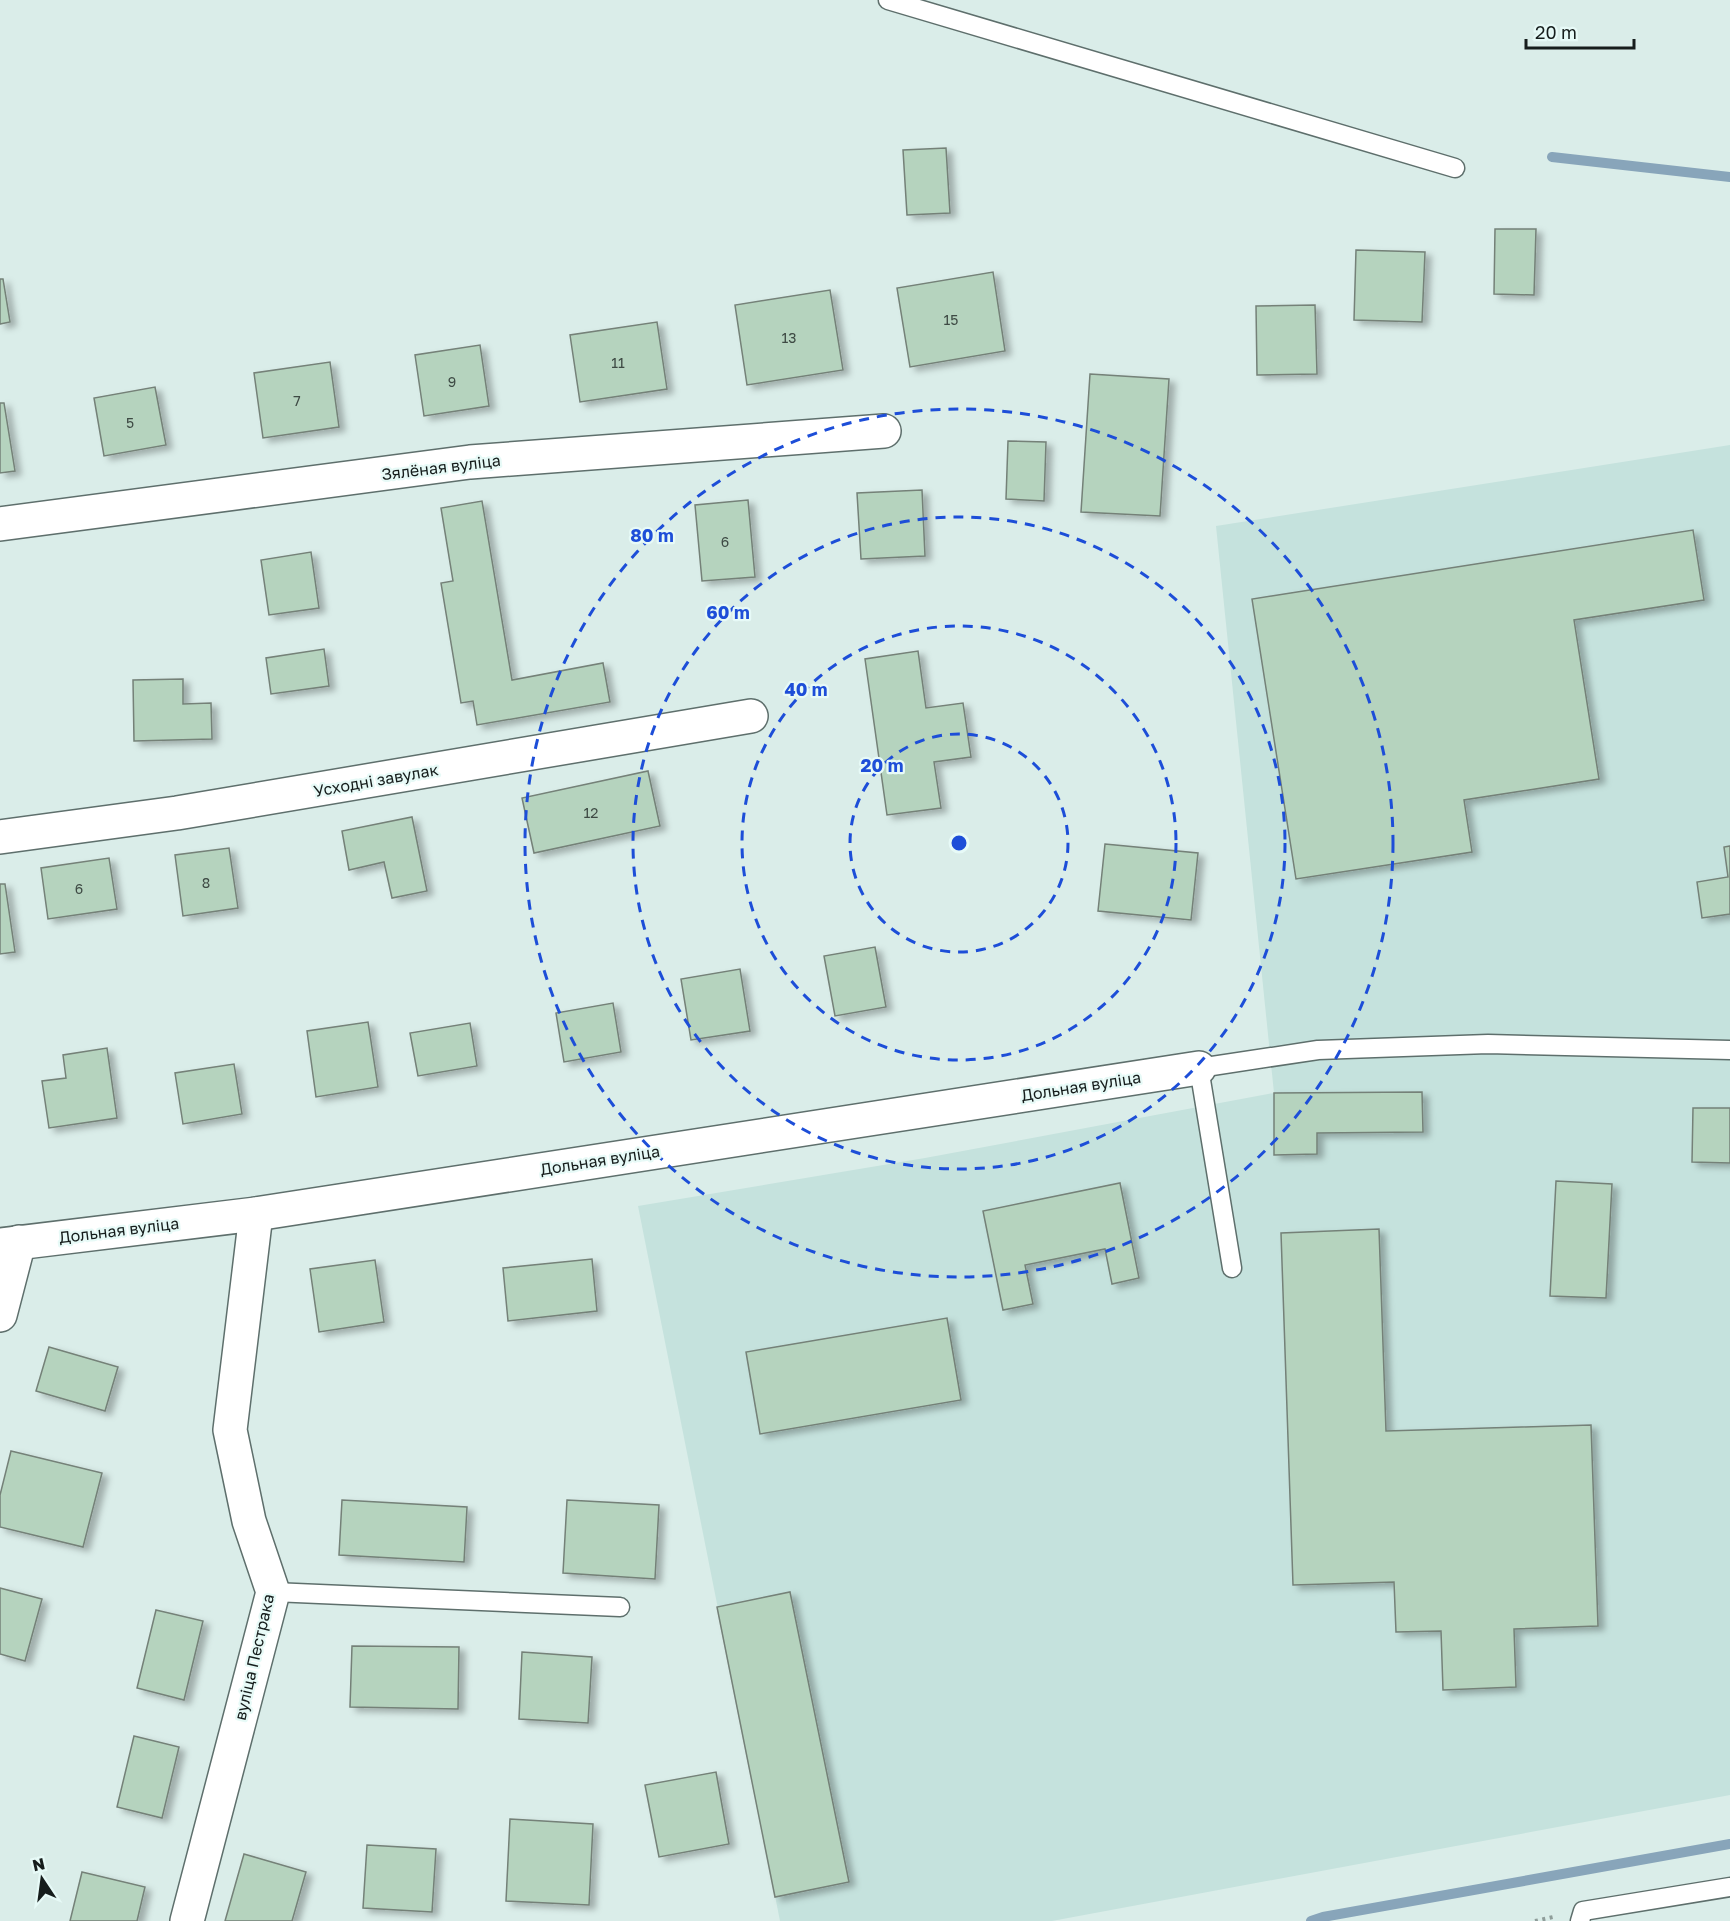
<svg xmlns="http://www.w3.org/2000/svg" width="1730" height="1921" viewBox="0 0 1730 1921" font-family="'Golos Text',sans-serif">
<defs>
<filter id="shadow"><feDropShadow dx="6" dy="4" stdDeviation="3" flood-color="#0004"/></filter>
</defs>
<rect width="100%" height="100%" fill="#daede9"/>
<path fill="#c5e2dd" d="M1730 445V1795L1052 1921H780L638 1206 925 1158 1274 1093 1216 526Z"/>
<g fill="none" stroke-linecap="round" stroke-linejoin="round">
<g stroke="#88a5ba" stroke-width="10">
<path d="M1552 157 1730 177"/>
<path d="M1311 1921 1323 1917 1730 1844"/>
</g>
</g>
<g fill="#b5d3be" stroke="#748178" stroke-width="1.5" filter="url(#shadow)">
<path d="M946 148 950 213 907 215 903 150Z"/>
<path d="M1495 229H1536L1534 295 1494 294Z"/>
<path d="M1356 250 1425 252 1422 322 1354 320Z"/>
<path d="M993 272 1005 351 910 367 897 288Z"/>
<path d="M0 279H3L10 322 0 324Z"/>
<path d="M830 290 843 370 747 385 735 305Z"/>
<path d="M1315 305 1317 374 1257 375 1256 306Z"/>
<path d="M657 322 667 389 580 402 570 335Z"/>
<path d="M480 345 489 406 424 416 415 355Z"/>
<path d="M330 362 339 427 263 438 254 373Z"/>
<path d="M1090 374 1169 379 1160 516 1081 512Z"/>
<path d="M155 387 166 445 104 456 94 398Z"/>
<path d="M0 403H4L15 471 0 473Z"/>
<path d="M1008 441 1046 442 1044 501 1006 499Z"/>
<path d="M922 490 925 556 861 559 857 493Z"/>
<path d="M748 500 755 577 702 581 695 505Z"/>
<path d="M482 501 512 680 603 663 610 702 477 725 473 701 461 703 441 583 453 581 441 508Z"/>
<path d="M1693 530 1704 600 1574 620 1599 779 1464 800 1472 852 1296 879 1252 599Z"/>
<path d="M311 552 319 608 269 615 261 560Z"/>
<path d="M324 649 329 686 271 694 266 658Z"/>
<path d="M918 651 926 708 963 703 971 757 934 762 941 808 887 815 865 659Z"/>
<path d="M183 679V704L211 703 212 739 134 741 133 680Z"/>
<path d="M648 771 660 826 534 853 522 798Z"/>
<path d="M412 817 427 891 392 898 384 862 349 870 342 831Z"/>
<path d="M1105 844 1198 853 1191 920 1098 911Z"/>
<path d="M1730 846V914L1702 918 1697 882 1728 877 1724 847Z"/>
<path d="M229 848 238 908 183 916 175 855Z"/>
<path d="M109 858 117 909 48 919 41 868Z"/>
<path d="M0 884H5L15 952 0 954Z"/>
<path d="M875 947 886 1007 835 1016 824 956Z"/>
<path d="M740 969 750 1031 691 1040 681 979Z"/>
<path d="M613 1003 621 1052 564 1062 556 1013Z"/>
<path d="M368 1022 378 1087 316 1097 307 1031Z"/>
<path d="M470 1023 477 1066 418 1076 410 1033Z"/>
<path d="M107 1048 117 1118 49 1128 42 1081 66 1078 63 1055Z"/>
<path d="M234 1064 242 1114 183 1124 175 1073Z"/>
<path d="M1422 1092 1423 1132 1317 1133V1154L1274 1155V1093Z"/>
<path d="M1693 1108H1730V1163L1692 1162Z"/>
<path d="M1556 1181 1612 1184 1606 1298 1550 1296Z"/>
<path d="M1120 1183 1139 1278 1112 1284 1105 1249 1025 1265 1033 1304 1003 1310 983 1211Z"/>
<path d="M1379 1229 1386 1431 1591 1425 1598 1626 1514 1629 1516 1687 1443 1690 1441 1631 1396 1632 1394 1582 1293 1585 1281 1233Z"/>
<path d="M592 1259 597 1311 508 1321 503 1268Z"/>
<path d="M375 1260 384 1322 319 1332 310 1269Z"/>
<path d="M947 1318 961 1400 760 1434 746 1352Z"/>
<path d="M49 1347 118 1367 105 1411 36 1391Z"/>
<path d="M11 1451 102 1473 83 1547 0 1527V1495Z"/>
<path d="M342 1500 467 1507 464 1562 339 1555Z"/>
<path d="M567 1500 659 1505 655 1579 563 1573Z"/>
<path d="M0 1588 42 1599 25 1661 0 1654Z"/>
<path d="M790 1592 849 1882 775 1897 717 1607Z"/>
<path d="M156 1610 203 1621 184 1700 137 1688Z"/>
<path d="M352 1646 459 1647 458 1709 350 1707Z"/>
<path d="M522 1652 592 1657 588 1723 519 1719Z"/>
<path d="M134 1736 179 1747 162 1818 117 1807Z"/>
<path d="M716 1772 729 1844 659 1857 645 1785Z"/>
<path d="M510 1819 593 1824 589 1905 506 1901Z"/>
<path d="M367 1845 436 1849 432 1912 363 1908Z"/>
<path d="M244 1854 306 1872 292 1921H225Z"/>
<path d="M82 1872 145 1887 137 1921H70Z"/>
</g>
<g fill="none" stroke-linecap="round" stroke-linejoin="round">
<g stroke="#5e6f6c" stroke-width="21">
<g id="service">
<path d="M888 0 1455 168"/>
<path d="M1232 1268 1199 1068 1318 1050 1488 1044 1730 1050"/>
<path d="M273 1592 620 1607"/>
<path d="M1580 1921 1583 1911 1730 1887"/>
</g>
</g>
<g stroke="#5e6f6c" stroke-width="36">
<g id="minor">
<path d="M0 524 470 462 884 431"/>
<path d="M0 837 177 813 751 716"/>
<path d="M0 1245 256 1214 1199 1068"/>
<path d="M0 1315 19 1242"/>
<path d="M187 1921 273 1592 249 1521 230 1430 256 1214"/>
</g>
</g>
<path stroke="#8f9d9a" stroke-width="4" stroke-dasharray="3 4.5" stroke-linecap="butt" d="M1535 1921 1553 1917"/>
<use href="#service" stroke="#fff" stroke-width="18"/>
<use href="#minor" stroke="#fff" stroke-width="33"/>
</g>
<g fill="none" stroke="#1d4ed8" stroke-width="3" stroke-dasharray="10 8">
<circle cx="959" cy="843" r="109"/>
<circle cx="959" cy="843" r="217"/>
<circle cx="959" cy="843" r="326"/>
<circle cx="959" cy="843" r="434"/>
</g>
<g text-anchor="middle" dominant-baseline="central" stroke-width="4.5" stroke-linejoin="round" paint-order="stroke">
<g font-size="14" fill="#3e4a44">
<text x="951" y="319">15</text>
<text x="789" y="337">13</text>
<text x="618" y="362">11</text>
<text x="452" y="381">9</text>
<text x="297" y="400">7</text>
<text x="130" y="422">5</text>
<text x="725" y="541">6</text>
<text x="591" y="812">12</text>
<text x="206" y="882">8</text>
<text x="79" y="888">6</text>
</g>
<g font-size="16" fill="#161d1c" stroke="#e7faf7">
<text transform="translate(441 467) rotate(-7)">Зялёная вуліца</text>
<text transform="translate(376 780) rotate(-10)">Усходні завулак</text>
<text transform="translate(1081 1086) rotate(-9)">Дольная вуліца</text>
<text transform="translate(600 1160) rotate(-9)">Дольная вуліца</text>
<text transform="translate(119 1230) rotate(-7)">Дольная вуліца</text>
<text transform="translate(254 1657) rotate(-77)">вуліца Пестрака</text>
</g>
</g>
<circle cx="959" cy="843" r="9" fill="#1d4ed8" stroke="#e7faf7" stroke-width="3"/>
<g font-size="18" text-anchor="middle" font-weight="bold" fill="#1d4ed8" stroke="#e7faf7" stroke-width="4.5" stroke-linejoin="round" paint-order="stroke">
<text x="652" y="542">80 m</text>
<text x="728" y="619">60 m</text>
<text x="806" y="696">40 m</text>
<text x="882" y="772">20 m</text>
</g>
<g transform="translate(42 1879) rotate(347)" stroke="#e7faf7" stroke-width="4.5" paint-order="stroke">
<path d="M0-4.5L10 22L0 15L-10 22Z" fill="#161d1c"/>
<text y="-9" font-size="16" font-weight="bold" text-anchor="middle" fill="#161d1c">N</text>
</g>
<path d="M1526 39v9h108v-9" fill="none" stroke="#161d1c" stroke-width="3"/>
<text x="1535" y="39" font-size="18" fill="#161d1c" stroke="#e7faf7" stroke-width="4.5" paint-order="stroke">20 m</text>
</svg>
